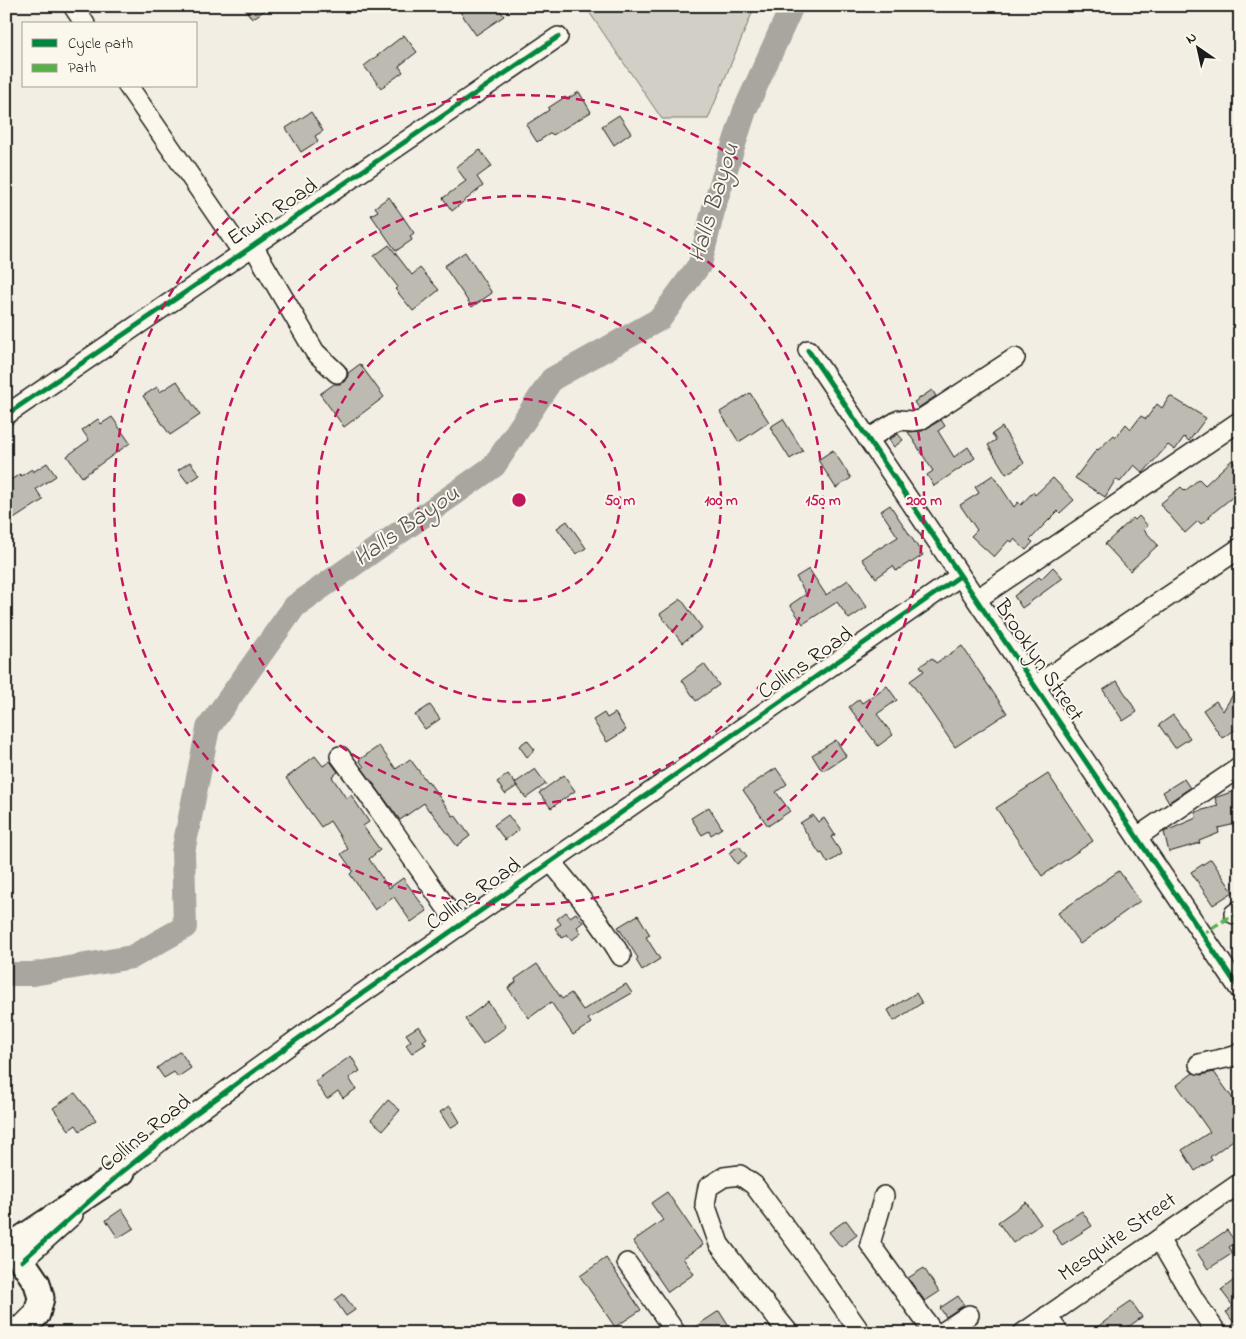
<svg xmlns="http://www.w3.org/2000/svg" width="1246" height="1339" viewBox="0 0 1246 1339" font-family="'Indie Flower',sans-serif">
<rect width="100%" height="100%" fill="#f2eee4"/>
<filter id="ink" filterUnits="userSpaceOnUse"><feTurbulence type="fractalNoise" baseFrequency=".02" numOctaves="2"/><feDisplacementMap in="SourceGraphic" scale="10" xChannelSelector="R" yChannelSelector="G"/><feConvolveMatrix kernelMatrix="1 2 1 2 8 2 1 2 1" color-interpolation-filters="sRGB"/></filter>
<g filter="url(#ink)">
<path fill="#d2cfc6" stroke="#777671" d="M585 6H755L708 119H662Z"/>
<g fill="none" stroke-linecap="round" stroke-linejoin="round">
<path stroke="#a9a6a0" stroke-width="24" d="M6 974H33L132 957 185 927 183 852 208 728 295 606 494 466 552 379 660 319 700 264 715 203 745 110 792 6"/>
</g>
<g fill="#bdbab1" stroke="#1c1c1c">
<path d="M243 6H271L252 19Z"/>
<path d="M456 6H497L504 16 476 35Z"/>
<path d="M404 35 417 52 399 66 403 72 381 88 364 66Z"/>
<path d="M579 92 591 112 553 135 551 133 537 142 526 125 549 110 548 108 565 97 567 99Z"/>
<path d="M311 112 323 131 315 136 318 141 301 152 286 128Z"/>
<path d="M619 115 631 133 614 145 602 126Z"/>
<path d="M480 150 492 166 477 177 483 186 452 211 443 198 466 181 456 167Z"/>
<path d="M389 197 414 233 410 236 412 240 396 251 371 215 378 211 375 207Z"/>
<path d="M389 245 412 275 420 268 439 290 413 311 395 289 398 287 374 256Z"/>
<path d="M465 252 492 293 472 307 444 266Z"/>
<path d="M360 364 384 397 344 427 320 394 334 384H340L345 381 348 376V373Z"/>
<path d="M177 381 200 415 170 435 143 396 157 387 160 392Z"/>
<path d="M932 390 936 396 918 408 914 402Z"/>
<path d="M750 393 769 422 739 442 720 412Z"/>
<path d="M1170 396 1206 418 1189 441 1184 437 1175 450 1168 445 1143 473 1134 465 1120 482 1116 479 1105 497 1075 478 1097 449 1098 450 1114 435 1116 437 1126 424 1131 429 1141 416 1146 419 1157 404 1162 408Z"/>
<path d="M112 417 130 443 82 477 67 456 89 440 82 430 98 419 101 424Z"/>
<path d="M783 419 803 451 790 459 770 427Z"/>
<path d="M941 420 945 426 938 431 954 457 968 447 975 458 934 486 927 475 933 471 908 432 922 431Z"/>
<path d="M1002 427 1024 463 1006 474 988 445 996 440 992 434Z"/>
<path d="M898 434 903 440 894 447 889 440Z"/>
<path d="M833 450 851 478 836 488 818 460Z"/>
<path d="M1232 460 1240 470V491L1209 516 1210 517 1201 524 1198 521 1185 533 1160 504 1181 487 1185 491 1199 479 1205 485Z"/>
<path d="M190 462 200 475 188 483 178 470Z"/>
<path d="M47 463 56 476 36 489 43 500 6 524V483L20 474 21 476 32 469 33 472Z"/>
<path d="M993 475 1014 507 1018 502 1021 505 1033 492 1035 495 1053 478 1074 500 1060 513 1058 511 1042 527 1030 540 1033 542 1026 550 1014 539 1012 542 1009 540 994 557 971 536 977 530 960 505 979 493 975 487Z"/>
<path d="M890 505 923 555 911 563 910 562 896 571 893 566 876 578 862 559 880 547V548L898 537 881 511Z"/>
<path d="M1139 516 1148 526 1144 530 1158 545 1130 571 1105 544 1133 518 1135 520Z"/>
<path d="M567 521 586 548 576 554 557 528Z"/>
<path d="M1053 567 1063 578 1022 608 1014 596 1039 577 1041 579Z"/>
<path d="M809 569 826 595 848 580 867 607 849 619 837 602 803 624 790 605 806 594 796 577Z"/>
<path d="M681 599 702 628 682 643 660 614Z"/>
<path d="M962 646 1007 713 955 747 910 681 924 671 920 666 932 658 936 663Z"/>
<path d="M704 664 719 685 696 701 682 680Z"/>
<path d="M1117 681 1137 712 1123 721 1103 690Z"/>
<path d="M1240 683V727L1222 738 1203 710 1216 701 1223 711Z"/>
<path d="M887 686 897 700 877 714 893 735 878 746 849 707 859 699 862 703Z"/>
<path d="M430 705 440 719 425 729 415 715Z"/>
<path d="M604 713 607 718 615 713 626 730 607 742 593 720Z"/>
<path d="M1173 715 1190 738 1175 748 1159 725Z"/>
<path d="M527 740 535 750 527 757 519 746Z"/>
<path d="M836 740 846 756 823 771 821 768H820L812 755Z"/>
<path d="M379 746 396 769 410 759 427 782 428 781 453 816 455 815 470 836 457 846 430 810 429 811 424 803 400 820 362 768 364 767 359 760Z"/>
<path d="M315 756 323 766 330 761 338 772 332 777 346 798 351 795 369 822 363 826 380 850 369 859 384 881 389 888 403 878 427 911 411 922 394 897 375 910 350 874 353 871 341 854 348 849 330 821 321 827 286 778Z"/>
<path d="M776 768 787 784 776 792 790 811 768 826 743 790Z"/>
<path d="M535 769 546 784 526 798 515 783Z"/>
<path d="M508 774 517 786 505 794 497 782Z"/>
<path d="M1048 774 1093 841 1042 876 996 808Z"/>
<path d="M564 775 575 791 551 808 539 793Z"/>
<path d="M1184 779 1190 788 1169 802 1163 792Z"/>
<path d="M1240 789V823L1218 828 1219 833 1199 841 1200 843 1169 852 1164 832 1196 818 1195 812 1218 806 1215 798 1217 797Z"/>
<path d="M709 807 722 828 711 835 709 831 702 835 691 818Z"/>
<path d="M508 815 519 830 505 840 494 825Z"/>
<path d="M813 815 818 822 824 818 835 835 831 837 842 854 828 863 822 853 820 854 800 823Z"/>
<path d="M739 846 747 856 737 864 729 853Z"/>
<path d="M1211 859 1233 892 1213 905 1191 872Z"/>
<path d="M1119 871 1140 901 1080 944 1058 913Z"/>
<path d="M566 912 570 917 576 913 583 922 577 927 581 933 572 940 567 934 562 938 555 928 561 924 557 919Z"/>
<path d="M638 915 650 935 646 937 660 959 642 970 636 960 638 958 618 927Z"/>
<path d="M537 964 562 999 571 993 583 1010 626 984 632 993 588 1019 591 1023 573 1035 551 1002 529 1018 508 988 516 982 515 979Z"/>
<path d="M916 993 922 1003 894 1021 888 1010Z"/>
<path d="M488 1002 506 1027 483 1044 465 1019Z"/>
<path d="M419 1026 427 1038 423 1041 426 1044 412 1053 406 1045 411 1041 406 1034Z"/>
<path d="M180 1051 191 1068 178 1077 174 1072 164 1078 157 1068Z"/>
<path d="M351 1056 360 1071 349 1078 356 1089 343 1098 338 1091 327 1099 315 1081Z"/>
<path d="M1214 1072 1240 1109V1135L1210 1157 1212 1160 1195 1171 1182 1150 1210 1132 1177 1085 1193 1073 1201 1075Z"/>
<path d="M75 1093 96 1120 80 1131 76 1125 69 1130 53 1108Z"/>
<path d="M388 1100 400 1110 383 1130 371 1120Z"/>
<path d="M450 1106 460 1122 450 1128 440 1112Z"/>
<path d="M667 1192 703 1245 683 1258 694 1274 668 1292 633 1241 663 1220 651 1203Z"/>
<path d="M1026 1202 1041 1224 1013 1243 998 1222Z"/>
<path d="M122 1209 134 1228 118 1238 106 1220Z"/>
<path d="M1082 1211 1092 1226 1062 1245 1052 1230Z"/>
<path d="M846 1220 857 1235 841 1247 829 1232Z"/>
<path d="M1227 1230 1236 1243 1229 1247 1233 1253 1208 1269 1196 1251Z"/>
<path d="M606 1258 641 1310 615 1327 580 1276Z"/>
<path d="M924 1268 939 1292 925 1301 908 1278Z"/>
<path d="M1234 1280 1240 1288V1331L1226 1312 1233 1306 1221 1290Z"/>
<path d="M343 1294 355 1310 346 1316 335 1300Z"/>
<path d="M958 1296 964 1305 946 1317 940 1308Z"/>
<path d="M1131 1301 1142 1317 1120 1333H1089L1119 1311 1118 1310Z"/>
<path d="M719 1311 733 1333H687V1332Z"/>
</g>
<g fill="none" stroke-linecap="round" stroke-linejoin="round">
<g stroke="#1c1c1c" stroke-width="22">
<g id="minor">
<path d="M73 6 85 24"/>
<path d="M128 86 243 253"/>
<path d="M253 246 315 352 337 373"/>
<path d="M808 350 1240 990"/>
<path d="M6 415 558 37"/>
<path d="M868 439 899 420 913 421 920 420 1015 358"/>
<path d="M977 599 1240 421"/>
<path d="M1035 686 1240 548"/>
<path d="M340 756 370 797 459 926"/>
<path d="M1137 837 1240 767"/>
<path d="M551 862C576 892 601 922 621 956"/>
<path d="M1234 914 1240 910"/>
<path d="M1199 1064 1235 1056 1240 1053"/>
<path d="M112 1180 192 1116 317 1025 960 576"/>
<path d="M884 1196 870 1244 934 1333"/>
<path d="M1159 1239 1195 1301 1217 1333"/>
<path d="M22 1261 73 1215"/>
<path d="M627 1263 676 1333"/>
<path d="M1047 1316 1059 1333"/>
<path d="M789 1333 757 1294 719 1244 705 1204 708 1187 724 1177 740 1175 754 1185 812 1263 861 1333"/>
<path d="M942 1333 969 1315"/>
<path d="M1023 1333 1240 1183"/>
</g>
</g>
<g stroke="#1c1c1c" stroke-width="29">
<g id="major">
<path d="M6 1249 122 1172"/>
<path d="M6 1333 23 1328 37 1314 41 1298 37 1283 22 1261 12 1245"/>
</g>
</g>
<use href="#minor" stroke="#fbf7ec" stroke-width="19"/>
<use href="#major" stroke="#fbf7ec" stroke-width="25"/>
<path stroke="#55b145" stroke-width="4" stroke-dasharray="8 4" stroke-linecap="butt" d="M1202 935 1234 914"/>
<g stroke="#fbf7ec" stroke-width="8">
<g id="cycleway">
<path d="M808 350 1240 990"/>
<path d="M6 415 558 37"/>
<path d="M22 1261 122 1172 192 1116 317 1025 960 576"/>
</g>
</g>
<use href="#cycleway" stroke="#00873e" stroke-width="5"/>
</g>
</g>
<g fill="none" stroke="#c2185b" stroke-width="2.5" stroke-dasharray="9 6">
<circle cx="519" cy="500" r="101"/>
<circle cx="519" cy="500" r="202"/>
<circle cx="519" cy="500" r="304"/>
<circle cx="519" cy="500" r="405"/>
</g>
<g text-anchor="middle" dominant-baseline="central" stroke-width="4" stroke-linejoin="round" paint-order="stroke">
<g font-size="22" fill="#1c1c1c" stroke="#fbf7ec">
<text transform="translate(273 213) rotate(-34)">Erwin Road</text>
<text transform="translate(1038 661) rotate(56)">Brooklyn Street</text>
<text transform="translate(806 664) rotate(-35)">Collins Road</text>
<text transform="translate(474 895) rotate(-35)">Collins Road</text>
<text transform="translate(146 1134) rotate(-39)">Collins Road</text>
<text transform="translate(1118 1238) rotate(-35)">Mesquite Street</text>
</g>
<g font-size="24" font-style="italic" fill="#545351" stroke="#fbf7ec">
<text transform="translate(715 203) rotate(-73)">Halls Bayou</text>
<text transform="translate(407 527) rotate(-35)">Halls Bayou</text>
</g>
</g>
<circle cx="519" cy="500" r="8" fill="#c2185b" stroke="#fbf7ec" stroke-width="2.5"/>
<g font-size="15" text-anchor="middle" font-weight="bold" fill="#c2185b" stroke="#fbf7ec" stroke-width="4" stroke-linejoin="round" paint-order="stroke">
<text x="620" y="505">50 m</text>
<text x="721" y="505">100 m</text>
<text x="823" y="505">150 m</text>
<text x="924" y="505">200 m</text>
</g>
<rect width="1246" height="1339" fill="none" stroke="#fbf7ec" stroke-width="25"/>
<rect x="12" y="12" width="1221" height="1314" fill="none" stroke="#1c1c1c" stroke-width="2" filter="url(#ink)"/>
<rect x="22" y="22" width="175" height="65" fill="#fbf7ec" stroke="#a29f99"/>
<rect x="32" y="39" width="25" height="8" fill="#00873e" stroke="#a29f99"/>
<text x="68" y="48" font-size="15" fill="#1c1c1c">Cycle path</text>
<rect x="32" y="64" width="25" height="8" fill="#55b145" stroke="#a29f99"/>
<text x="68" y="72" font-size="15" fill="#1c1c1c">Path</text>
<g transform="translate(1198 48) rotate(326)" stroke="#fbf7ec" stroke-width="4" paint-order="stroke">
<path d="M0-4L9 19L0 12L-9 19Z" fill="#1c1c1c"/>
<text y="-8" font-size="14" font-weight="bold" text-anchor="middle" fill="#1c1c1c">N</text>
</g>
</svg>
